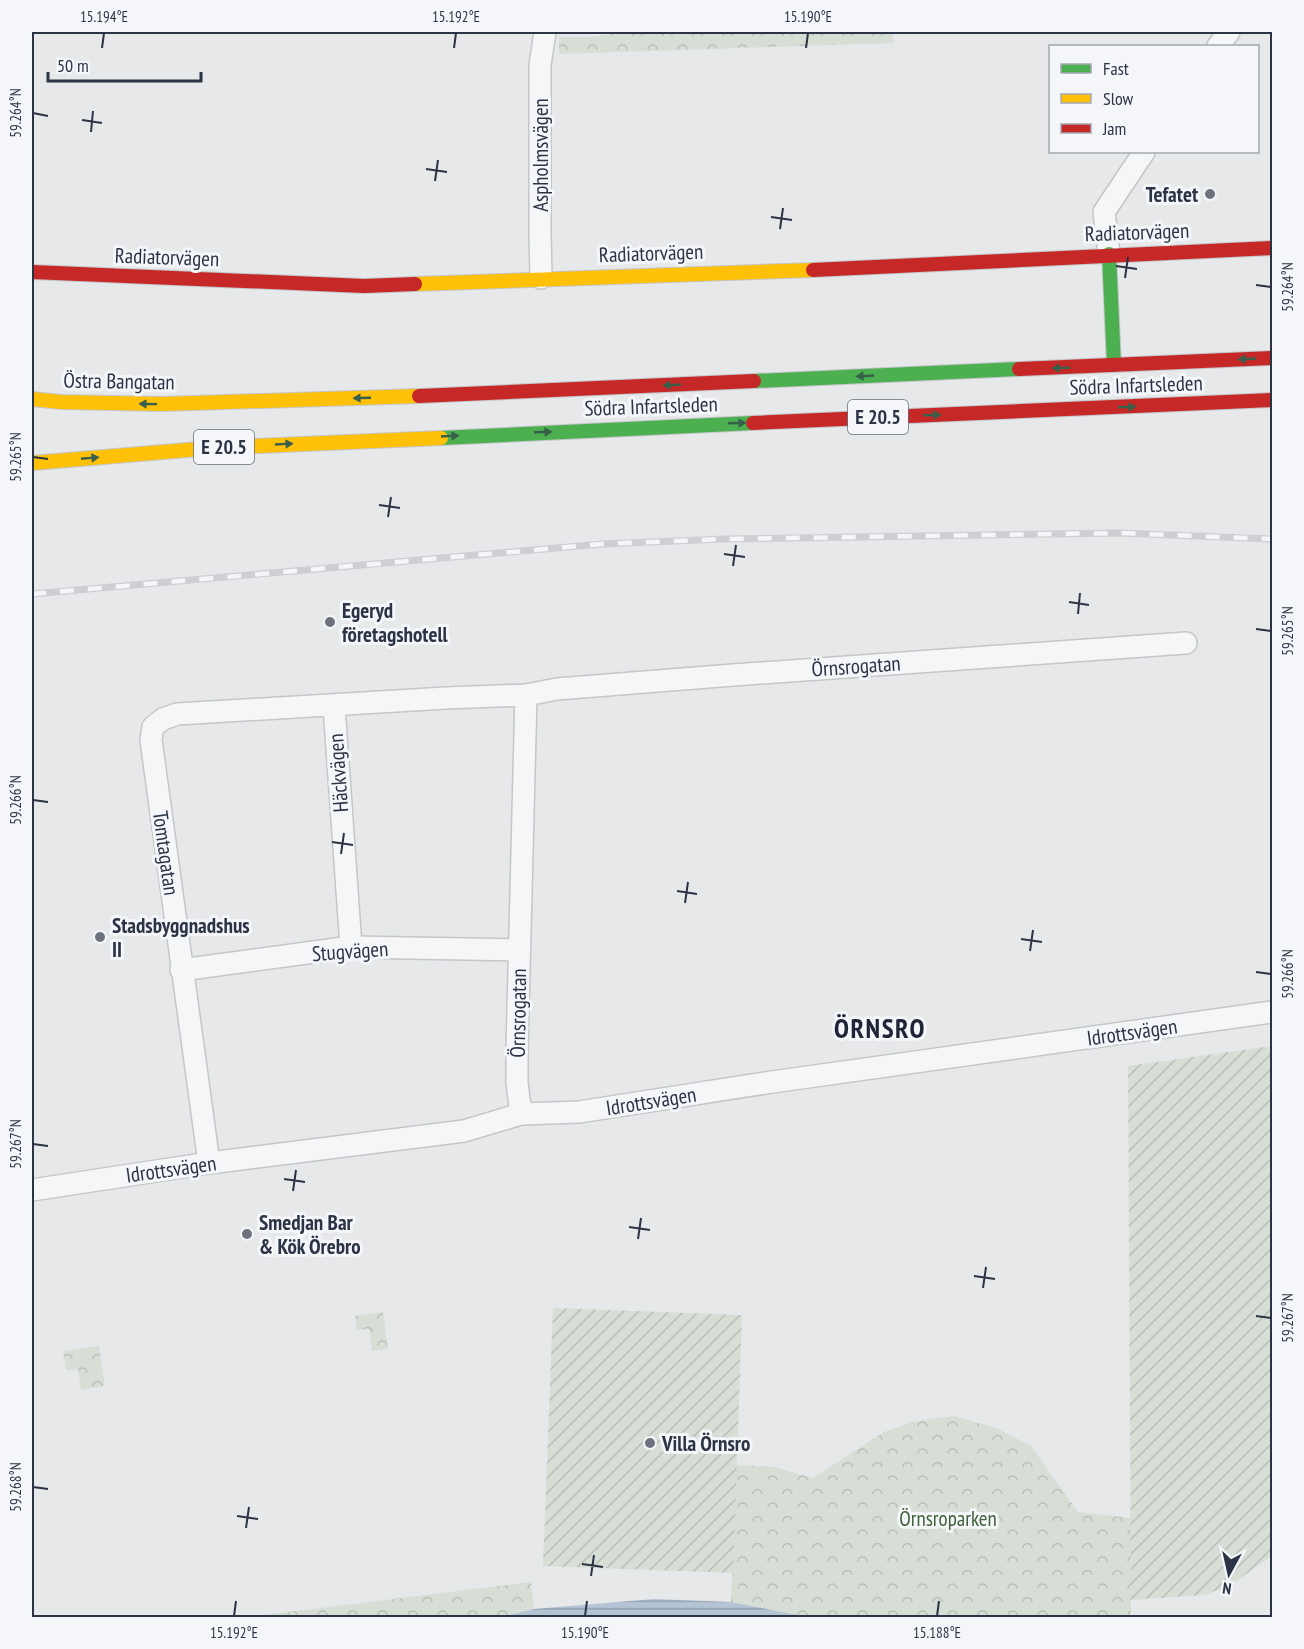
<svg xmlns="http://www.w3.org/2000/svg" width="1304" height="1649" viewBox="0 0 1304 1649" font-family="'PT Sans Narrow',sans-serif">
<defs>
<pattern id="park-crowns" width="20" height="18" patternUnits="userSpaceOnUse" patternTransform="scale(1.5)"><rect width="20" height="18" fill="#d6ded6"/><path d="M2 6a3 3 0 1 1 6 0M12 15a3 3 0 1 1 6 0" fill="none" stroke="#b8bfb9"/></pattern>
<pattern id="garden-furrows" width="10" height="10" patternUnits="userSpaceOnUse" patternTransform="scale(1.5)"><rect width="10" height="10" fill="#d6ded6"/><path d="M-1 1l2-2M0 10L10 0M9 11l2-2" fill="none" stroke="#b8bfb9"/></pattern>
<pattern id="water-rules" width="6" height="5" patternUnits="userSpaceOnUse" patternTransform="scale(1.5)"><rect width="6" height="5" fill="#b4c4d5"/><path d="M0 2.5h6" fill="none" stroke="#93a0af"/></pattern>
</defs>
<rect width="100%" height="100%" fill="#e6e8ea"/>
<g fill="url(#park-crowns)">
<path d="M628 32H893V43L559 54V37H591Z"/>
<path d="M383 1312 388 1349 372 1351 369 1329 357 1330 355 1316Z"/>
<path d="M99 1346 105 1386 81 1390 78 1369 66 1370 63 1351Z"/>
<path d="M954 1416 996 1428 1031 1446 1078 1512 1131 1518V1617L807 1618 731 1602 736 1465 774 1467 813 1478 884 1432 912 1422Z"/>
<path d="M531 1582 534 1609 502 1618H240Z"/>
</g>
<g fill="url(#garden-furrows)">
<path d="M1272 1046V1556L1229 1586 1204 1595 1131 1600 1128 1066Z"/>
<path d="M553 1308 742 1315 733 1573 543 1566Z"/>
</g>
<path fill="url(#water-rules)" d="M654 1599 731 1602 807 1617H502L534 1609Z"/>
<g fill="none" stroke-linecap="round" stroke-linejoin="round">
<g stroke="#c4c6c8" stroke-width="24">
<g id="street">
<path d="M1218 46 1229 32"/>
<path d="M1109 254 1104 212 1144 152"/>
<path d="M541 278 540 232V65L545 32"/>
<path d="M334 706 351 947"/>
<path d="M181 970 351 947 519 950"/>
<path d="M521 1114 517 1083V1049L526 695"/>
<path d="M209 1163 151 740 153 727 163 719 177 714 446 698 526 695 557 689 733 675 1186 643"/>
<path d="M32 1190 209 1163 464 1131 521 1114 579 1112 772 1082 1272 1012"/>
</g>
</g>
<g stroke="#c4c6c8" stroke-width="16">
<g id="fast">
<path d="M1109 254 1114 365"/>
<path d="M754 381 1019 369"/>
<path d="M441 438 753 423"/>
</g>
</g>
<g stroke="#c4c6c8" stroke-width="16">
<g id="slow">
<path d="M415 284 813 270"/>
<path d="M32 399 61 402 162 404 419 396"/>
<path d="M32 463 211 448 441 438"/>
</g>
</g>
<g stroke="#c4c6c8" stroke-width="16">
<g id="jam">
<path d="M813 270 1272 248"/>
<path d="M32 272 364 286 415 284"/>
<path d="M1019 369 1272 358"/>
<path d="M419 396 754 381"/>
<path d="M753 423 1272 400"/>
</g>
</g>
<use href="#street" stroke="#f5f6f7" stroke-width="21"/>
<use href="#fast" stroke="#4caf50" stroke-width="14"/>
<use href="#slow" stroke="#ffc107" stroke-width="14"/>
<use href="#jam" stroke="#c62828" stroke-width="14"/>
<g stroke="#cecfd2" stroke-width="7">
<path id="rail" d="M32 594 602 544 724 539 1120 533 1272 539"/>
</g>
<use href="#rail" stroke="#f4f6f9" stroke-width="4.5" stroke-dasharray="14" stroke-linecap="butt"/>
</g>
<defs><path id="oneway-solid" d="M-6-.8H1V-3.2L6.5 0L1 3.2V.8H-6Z" transform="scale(1.5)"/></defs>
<g fill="#375f49">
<use href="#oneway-solid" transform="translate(1247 359) rotate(177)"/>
<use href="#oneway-solid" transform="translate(1061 368) rotate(178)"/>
<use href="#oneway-solid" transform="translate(865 376) rotate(177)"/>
<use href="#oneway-solid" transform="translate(672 385) rotate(177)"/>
<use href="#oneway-solid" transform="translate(362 398) rotate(178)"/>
<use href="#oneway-solid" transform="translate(148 404) rotate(-179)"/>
<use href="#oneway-solid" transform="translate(1127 407) rotate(-2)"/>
<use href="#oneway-solid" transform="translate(932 415) rotate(-2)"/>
<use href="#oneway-solid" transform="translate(737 423) rotate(-2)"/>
<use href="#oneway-solid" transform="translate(543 432) rotate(-2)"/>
<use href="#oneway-solid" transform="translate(450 436) rotate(-3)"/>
<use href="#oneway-solid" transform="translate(284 444) rotate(-3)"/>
<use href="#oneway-solid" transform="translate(90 458) rotate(-5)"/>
</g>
<path fill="none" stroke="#2b3445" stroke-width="2" d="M102 48 104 33M454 48 456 33M806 48 808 33M33 113 48 116M82 120 102 123M91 132 93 111M426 169 447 172M435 181 438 160M771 217 792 220M780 229 783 208M1116 266 1137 269M1125 278 1128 257M1256 285 1271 287M33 457 48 459M379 505 400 508M388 517 391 497M724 554 745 557M733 566 736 545M1069 602 1089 605M1078 614 1080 593M1256 629 1271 631M33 800 48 802M332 842 353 845M341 854 344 833M677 891 697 894M685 903 688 882M1021 939 1042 942M1030 951 1033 930M1256 972 1271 974M33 1144 48 1146M284 1179 305 1182M293 1191 296 1170M629 1227 650 1230M638 1239 641 1218M974 1276 995 1279M983 1288 986 1267M1256 1316 1271 1318M33 1487 48 1489M237 1516 258 1519M246 1528 249 1507M582 1564 603 1567M591 1576 594 1555M234 1616 236 1601M585 1616 587 1601M937 1616 939 1601"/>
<g fill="#6c737f" stroke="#f4f6f9" stroke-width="2">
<circle cx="1210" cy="194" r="6"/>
<circle cx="330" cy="622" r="6"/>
<circle cx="100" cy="937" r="6"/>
<circle cx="247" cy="1234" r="6"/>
<circle cx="650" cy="1443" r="6"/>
</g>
<g text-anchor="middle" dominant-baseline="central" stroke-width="6" stroke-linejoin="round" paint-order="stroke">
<g fill="#f4f6f9" stroke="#676e7b" stroke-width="1.5">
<rect x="848" y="400" width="60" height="34" rx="4.5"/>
<rect x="194" y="430" width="60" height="34" rx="4.5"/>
</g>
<g font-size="20" font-weight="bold" fill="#2b3445">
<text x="878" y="417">E 20.5</text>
<text x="224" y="447">E 20.5</text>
</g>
<g font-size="21" fill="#2b3445" stroke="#f4f6f9">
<text transform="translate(540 155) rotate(-90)">Aspholmsvägen</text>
<text transform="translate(1137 232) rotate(-2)">Radiatorvägen</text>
<text transform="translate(651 253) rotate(-2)">Radiatorvägen</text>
<text transform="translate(167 257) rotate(2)">Radiatorvägen</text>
<text transform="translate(119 381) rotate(1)">Östra Bangatan</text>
<text transform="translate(1136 385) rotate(-2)">Södra Infartsleden</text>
<text transform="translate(651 406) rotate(-2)">Södra Infartsleden</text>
<text transform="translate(856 666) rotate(-4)">Örnsrogatan</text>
<text transform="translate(338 773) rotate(-94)">Häckvägen</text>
<text transform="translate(166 853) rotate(82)">Tomtagatan</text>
<text transform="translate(350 951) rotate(-4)">Stugvägen</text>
<text transform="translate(518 1013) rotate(-89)">Örnsrogatan</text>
<text transform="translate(1132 1032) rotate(-8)">Idrottsvägen</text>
<text transform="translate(651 1101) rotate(-9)">Idrottsvägen</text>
<text transform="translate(171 1169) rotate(-8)">Idrottsvägen</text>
</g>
<g font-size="21" font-weight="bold" fill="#2b3445" stroke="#f4f6f9" text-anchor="start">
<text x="1198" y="194" text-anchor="end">Tefatet</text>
<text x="342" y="610">Egeryd<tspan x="342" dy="24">företagshotell</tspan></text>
<text x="112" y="925">Stadsbyggnadshus<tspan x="112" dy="24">II</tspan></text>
<text x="259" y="1222">Smedjan Bar<tspan x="259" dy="24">&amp; Kök Örebro</tspan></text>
<text x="662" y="1443">Villa Örnsro</text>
</g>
<g font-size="21" fill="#3f6138" stroke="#f4f6f9">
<text x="948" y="1518">Örnsroparken</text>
</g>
<g font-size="27" font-weight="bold" letter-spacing="1.5" fill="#1d2536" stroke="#f4f6f9">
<text x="880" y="1028">ÖRNSRO</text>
</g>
</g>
<rect width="1304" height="1649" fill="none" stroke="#f4f6f9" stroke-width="66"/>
<rect x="1049" y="45" width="210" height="108" fill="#f4f6f9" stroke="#a4a8b1" stroke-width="1.5"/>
<rect x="1061" y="64" width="30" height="9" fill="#4caf50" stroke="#a4a8b1" stroke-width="1.5"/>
<text x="1103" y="75" font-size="18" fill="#2b3445">Fast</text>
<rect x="1061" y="94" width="30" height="9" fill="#ffc107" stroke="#a4a8b1" stroke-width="1.5"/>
<text x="1103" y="105" font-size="18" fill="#2b3445">Slow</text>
<rect x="1061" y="124" width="30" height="9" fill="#c62828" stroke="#a4a8b1" stroke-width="1.5"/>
<text x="1103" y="135" font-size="18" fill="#2b3445">Jam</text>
<g transform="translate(1229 1574) rotate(188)" stroke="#f4f6f9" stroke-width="4.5" paint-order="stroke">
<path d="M0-4.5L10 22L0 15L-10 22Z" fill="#2b3445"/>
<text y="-9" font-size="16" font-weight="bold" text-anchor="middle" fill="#2b3445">N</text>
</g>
<path d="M48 72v9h153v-9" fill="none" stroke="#2b3445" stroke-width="3"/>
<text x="57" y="72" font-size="18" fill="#2b3445" stroke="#f4f6f9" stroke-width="4.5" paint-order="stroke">50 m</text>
<rect x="33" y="33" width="1238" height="1583" fill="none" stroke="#2b3445" stroke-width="2"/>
<g font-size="15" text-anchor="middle" fill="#2b3445">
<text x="104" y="22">15.194°E</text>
<text x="456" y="22">15.192°E</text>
<text x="808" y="22">15.190°E</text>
<text transform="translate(16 113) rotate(-90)" y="5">59.264°N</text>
<text transform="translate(1288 287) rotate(-90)" y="5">59.264°N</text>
<text transform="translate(16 457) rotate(-90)" y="5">59.265°N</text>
<text transform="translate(1288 631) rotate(-90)" y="5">59.265°N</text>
<text transform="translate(16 800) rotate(-90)" y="5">59.266°N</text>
<text transform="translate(1288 974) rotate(-90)" y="5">59.266°N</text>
<text transform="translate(16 1144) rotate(-90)" y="5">59.267°N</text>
<text transform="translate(1288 1318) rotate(-90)" y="5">59.267°N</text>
<text transform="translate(16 1487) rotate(-90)" y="5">59.268°N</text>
<text x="234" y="1638">15.192°E</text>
<text x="585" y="1638">15.190°E</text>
<text x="937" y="1638">15.188°E</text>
</g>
</svg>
